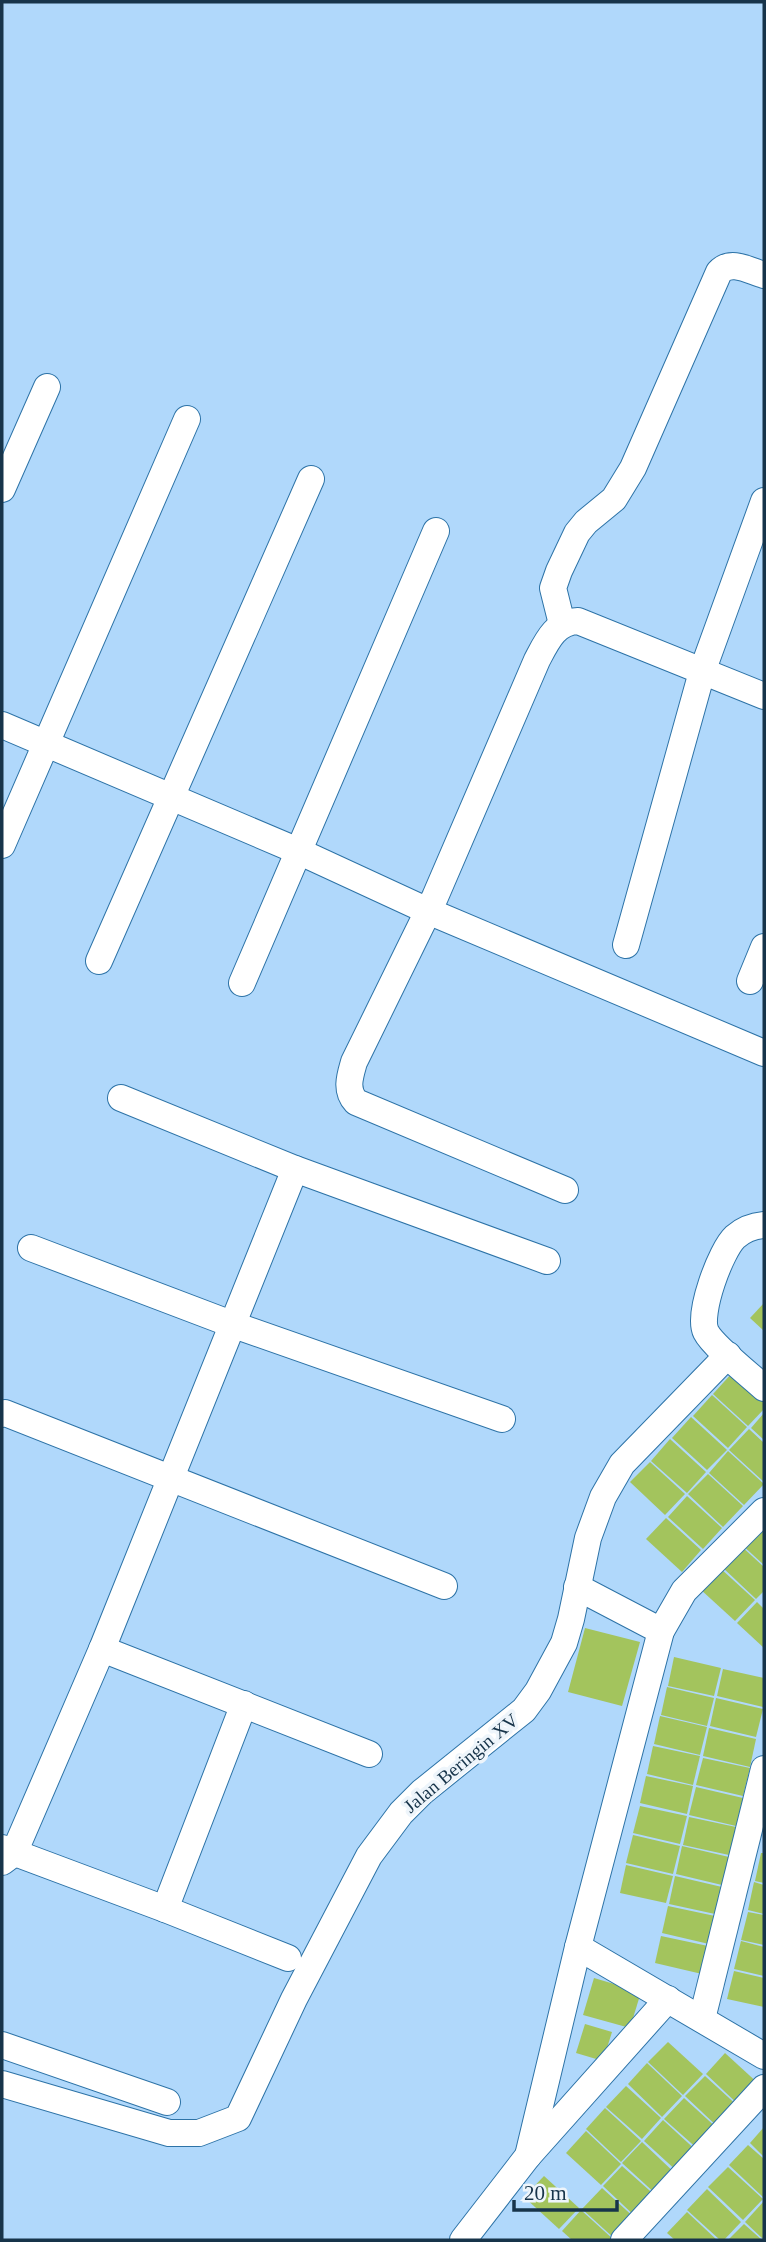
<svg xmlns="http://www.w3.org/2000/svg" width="766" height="2242" viewBox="0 0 766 2242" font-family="'Times New Roman',serif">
<rect width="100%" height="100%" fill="#b0d8fb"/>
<g fill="#a3c45d">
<path d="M764 1303V1331L750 1318Z"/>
<path d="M733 1372 764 1402V1409L748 1426 713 1394Z"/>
<path d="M712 1395 747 1427 728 1448 693 1416Z"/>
<path d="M764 1413V1440L751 1428Z"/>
<path d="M691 1417 727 1450 707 1470 672 1438Z"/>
<path d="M749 1429 764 1443V1482L729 1450Z"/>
<path d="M670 1439 706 1472 687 1493 651 1461Z"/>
<path d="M728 1451 764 1484 744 1505 709 1473Z"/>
<path d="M650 1462 685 1494 665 1515 630 1482Z"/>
<path d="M708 1474 743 1506 723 1527 688 1494Z"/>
<path d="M687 1496 722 1528 703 1549 668 1517Z"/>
<path d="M666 1518 701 1550 682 1572 646 1539Z"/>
<path d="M764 1527V1565L741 1544Z"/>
<path d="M740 1545 764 1567V1591L756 1599 721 1566Z"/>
<path d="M720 1568 755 1600 735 1621 700 1589Z"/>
<path d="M757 1602 764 1609V1648L737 1623Z"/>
<path d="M585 1628 640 1642 622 1706 568 1692Z"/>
<path d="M674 1657 721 1668 714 1696 668 1686Z"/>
<path d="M723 1669 764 1678 763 1707 717 1696Z"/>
<path d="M667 1687 714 1698 707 1726 661 1715Z"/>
<path d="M716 1698 763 1709 756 1737 710 1726Z"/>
<path d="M660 1716 707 1727 700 1755 654 1744Z"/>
<path d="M709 1728 756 1739 750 1767 703 1756Z"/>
<path d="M653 1746 700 1756 693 1785 647 1774Z"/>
<path d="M703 1758 750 1768 743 1796 696 1785Z"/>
<path d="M646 1776 693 1786 687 1814 640 1803Z"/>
<path d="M696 1787 743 1798 736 1826 689 1815Z"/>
<path d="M640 1806 687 1816 680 1844 633 1833Z"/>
<path d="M689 1817 736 1827 729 1855 683 1845Z"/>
<path d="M633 1835 680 1846 673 1874 626 1863Z"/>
<path d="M682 1846 729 1857 722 1885 676 1874Z"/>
<path d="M761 1853H764V1883L755 1881Z"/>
<path d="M626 1865 673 1876 666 1903 620 1893Z"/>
<path d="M675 1876 722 1887 715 1914 669 1904Z"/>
<path d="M754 1882 764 1885V1914L748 1910Z"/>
<path d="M668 1906 715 1916 709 1944 662 1933Z"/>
<path d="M748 1912 764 1915V1945L741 1940Z"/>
<path d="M661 1936 708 1946 702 1974 655 1963Z"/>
<path d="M741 1941 764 1947V1976L734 1969Z"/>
<path d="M734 1971 764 1978V2007L727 1999Z"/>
<path d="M594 1978 641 1992 630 2028 583 2015Z"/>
<path d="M585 2024 612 2032 603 2061 576 2053Z"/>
<path d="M668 2042 703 2074 683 2095 648 2062Z"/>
<path d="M725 2053 761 2086 741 2107 706 2074Z"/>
<path d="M647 2063 682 2096 662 2117 628 2084Z"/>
<path d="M705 2076 740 2108 720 2129 685 2096Z"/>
<path d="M626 2086 661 2118 642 2139 606 2107Z"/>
<path d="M684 2098 719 2130 700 2151 664 2119Z"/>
<path d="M605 2108 641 2141 621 2162 586 2129Z"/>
<path d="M663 2120 699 2153 679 2173 644 2141Z"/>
<path d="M764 2127V2157L750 2143Z"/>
<path d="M586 2131 621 2164 601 2185 566 2153Z"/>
<path d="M642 2142 677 2175 658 2196 622 2163Z"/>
<path d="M748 2145 764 2159V2198L729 2165Z"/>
<path d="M622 2166 658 2198 638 2219 603 2186Z"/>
<path d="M728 2167 763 2199 743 2220 708 2187Z"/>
<path d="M544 2176 579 2208 559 2229 524 2197Z"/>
<path d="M602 2188 637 2220 616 2240 582 2209Z"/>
<path d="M707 2189 741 2222 724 2240H720L687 2210Z"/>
<path d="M764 2201V2240L745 2222Z"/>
<path d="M581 2210 614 2240H572L562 2231Z"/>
<path d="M687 2212 717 2240H675L667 2233Z"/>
<path d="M744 2224 762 2240H728Z"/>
</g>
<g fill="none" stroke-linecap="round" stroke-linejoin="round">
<g stroke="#2d73a7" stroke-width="28">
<g id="street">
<path d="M2 489 47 387"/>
<path d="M562 624 553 588 559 571 577 533 586 522 614 499 633 468 719 272C731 259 750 271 764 275"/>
<path d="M2 725 298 851 428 911 764 1053"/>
<path d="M2 845 187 419"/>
<path d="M626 945 702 672 764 501"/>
<path d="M99 961 311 479"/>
<path d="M750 981 764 947"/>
<path d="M242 983 436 531"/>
<path d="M121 1098 295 1169 547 1261"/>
<path d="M565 1190 356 1102C345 1090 350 1076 354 1062L435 897 537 660C547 641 555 622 578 621L764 696"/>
<path d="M764 1225C753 1226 744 1229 735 1237 721 1250 697 1314 706 1332 713 1346 751 1376 764 1388"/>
<path d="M31 1248 234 1325 502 1419"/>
<path d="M2 1414 5 1413 444 1586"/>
<path d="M577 1587 661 1631"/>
<path d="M102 1649 369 1754"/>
<path d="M2 1848 165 1909 288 1958"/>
<path d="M2 1862 14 1853 102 1649 295 1169"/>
<path d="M165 1909 244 1704"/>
<path d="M578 1947 764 2056"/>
<path d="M702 2019 764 1769"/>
<path d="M2 2045 167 2102"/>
<path d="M2 2084 169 2133H199L238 2118 294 1999 369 1856 401 1813 422 1792 524 1710 538 1691 564 1643 571 1619 588 1538 603 1497 622 1464 728 1355"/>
<path d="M528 2156 578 1947 661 1631 684 1591 764 1511"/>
<path d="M463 2240 528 2156 668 1999"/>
<path d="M624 2240 764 2088"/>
</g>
</g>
<use href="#street" stroke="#fff" stroke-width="26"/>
</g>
<g text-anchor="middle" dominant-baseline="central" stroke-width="7" stroke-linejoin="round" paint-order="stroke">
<g font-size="19" fill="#17344a" stroke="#eef5fb">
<text transform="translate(461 1763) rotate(-40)">Jalan Beringin XV</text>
</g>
</g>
<rect width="766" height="2242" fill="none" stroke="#17344a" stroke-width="7"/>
<path d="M514 2200v10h103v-10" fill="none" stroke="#17344a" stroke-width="3.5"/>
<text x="524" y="2200" font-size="21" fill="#17344a" stroke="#eef5fb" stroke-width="5" paint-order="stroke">20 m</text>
</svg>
